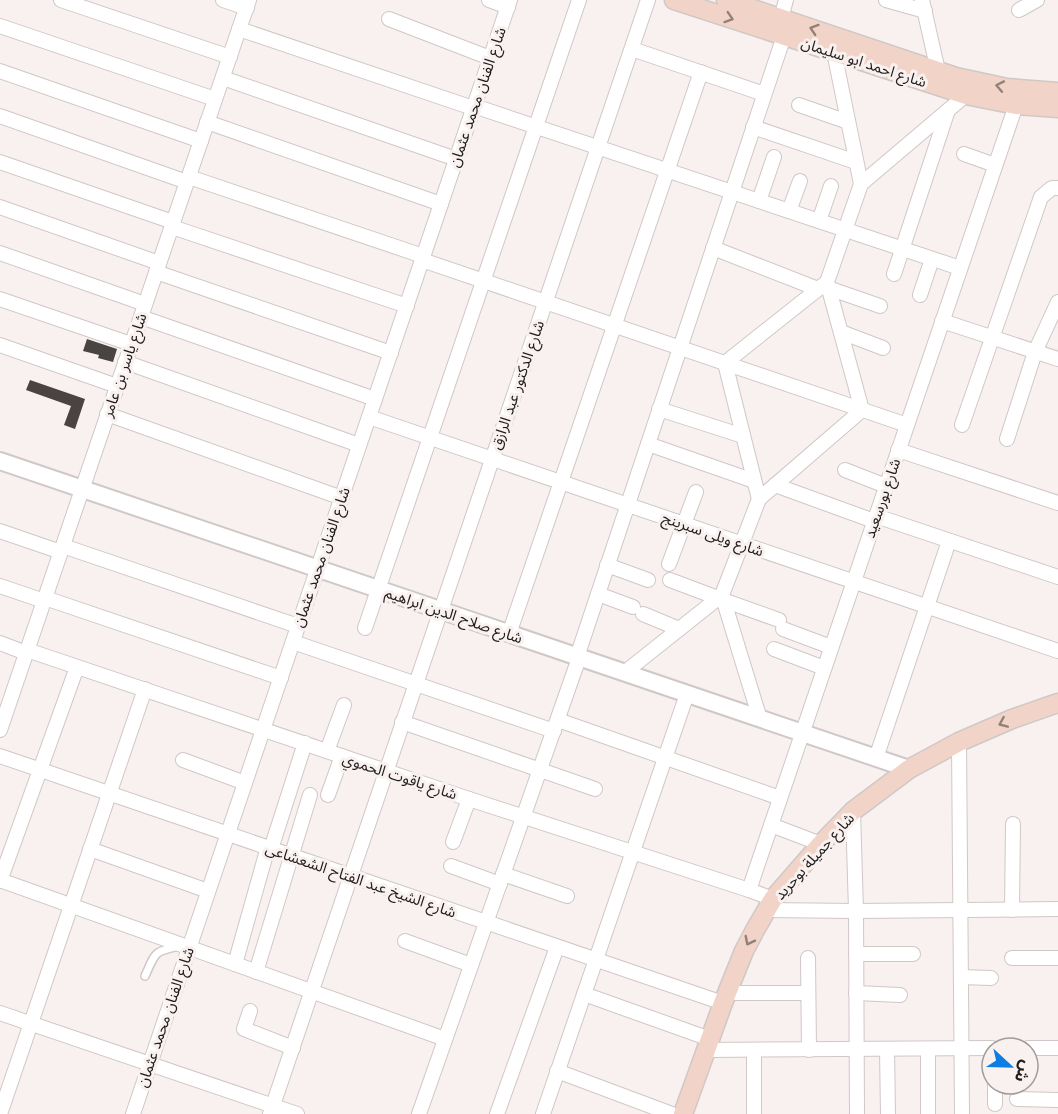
<svg xmlns="http://www.w3.org/2000/svg" width="1058" height="1114" viewBox="0 0 1058 1114" font-family="Arial,'Noto Sans Arabic',sans-serif">
<rect width="100%" height="100%" fill="#f8f1ef"/>
<g fill="#494442">
<path d="M87 339 117 349 113 362 98 358 99 355 83 351Z"/>
<path d="M30 380 85 399 75 429 64 425 71 406 26 390Z"/>
</g>
<g fill="none" stroke-linecap="round" stroke-linejoin="round">
<g stroke="#cfc8c6" stroke-width="10">
<path id="service" d="M145 976C156 952 153 952 179 946"/>
</g>
<g stroke="#cfc8c6" stroke-width="16">
<g id="minor">
<path d="M61 0 230 57"/>
<path d="M223 0 247 8"/>
<path d="M489 0 508 7"/>
<path d="M886 0 925 11"/>
<path d="M922 0 938 71"/>
<path d="M1019 10 1037 0"/>
<path d="M781 18 786 0"/>
<path d="M389 19 490 58"/>
<path d="M0 26 215 99"/>
<path d="M239 29 473 108"/>
<path d="M632 49 764 94"/>
<path d="M834 52 861 184"/>
<path d="M0 71 201 141"/>
<path d="M223 78 456 159"/>
<path d="M799 105 848 122"/>
<path d="M474 106 960 268"/>
<path d="M0 116 187 182"/>
<path d="M207 122 441 204"/>
<path d="M753 127 856 162"/>
<path d="M964 154 995 165"/>
<path d="M0 162 173 222"/>
<path d="M189 177 423 256"/>
<path d="M759 201 774 157"/>
<path d="M0 207 159 263"/>
<path d="M789 211 800 181"/>
<path d="M819 221 831 186"/>
<path d="M172 227 407 306"/>
<path d="M713 248 818 289"/>
<path d="M0 253 145 304"/>
<path d="M422 260 907 425"/>
<path d="M156 272 391 353"/>
<path d="M894 274 947 113"/>
<path d="M827 282 861 184 966 95 969 90"/>
<path d="M828 288 880 306"/>
<path d="M920 295 932 259"/>
<path d="M0 299 131 344"/>
<path d="M141 317 375 399"/>
<path d="M942 321 1058 359"/>
<path d="M841 332 883 348"/>
<path d="M0 345 117 386"/>
<path d="M125 362 359 445"/>
<path d="M659 409 743 436"/>
<path d="M107 414 342 498"/>
<path d="M369 417 1058 651"/>
<path d="M962 425 1041 197 1052 188H1058"/>
<path d="M1007 439 1035 352 1058 302"/>
<path d="M648 444 754 481"/>
<path d="M898 450 1058 503"/>
<path d="M845 470 886 486"/>
<path d="M775 485 874 521"/>
<path d="M759 499 725 363 827 282"/>
<path d="M876 516 1058 577"/>
<path d="M0 531 61 552"/>
<path d="M63 546 298 626"/>
<path d="M669 564 696 492"/>
<path d="M607 565 648 580"/>
<path d="M670 580 718 598"/>
<path d="M0 586 44 601"/>
<path d="M598 594 633 607"/>
<path d="M722 595 760 719"/>
<path d="M45 598 281 678"/>
<path d="M723 600 779 620"/>
<path d="M643 614 679 629"/>
<path d="M365 628 579 0"/>
<path d="M783 629 831 647"/>
<path d="M509 634 701 72"/>
<path d="M293 642 554 731"/>
<path d="M0 643 26 653"/>
<path d="M774 649 824 668"/>
<path d="M27 650 469 799 749 890 773 899"/>
<path d="M577 657 784 36"/>
<path d="M624 673 722 595 759 499 862 410 827 282"/>
<path d="M558 720 780 798"/>
<path d="M402 722 595 789"/>
<path d="M0 730 249 0"/>
<path d="M959 742 962 1114"/>
<path d="M327 751 344 705"/>
<path d="M0 756 723 1003"/>
<path d="M876 758 949 541"/>
<path d="M183 760 245 783"/>
<path d="M328 795 342 756"/>
<path d="M853 811 856 911 857 1114"/>
<path d="M771 825 821 844"/>
<path d="M453 842 469 799"/>
<path d="M90 849 208 891"/>
<path d="M271 849 305 743"/>
<path d="M451 866 500 884"/>
<path d="M503 874 567 896"/>
<path d="M0 880 445 1039"/>
<path d="M0 881 77 667"/>
<path d="M749 890 1016 105"/>
<path d="M766 910 856 911 1058 909"/>
<path d="M1012 910 1013 824"/>
<path d="M405 941 471 965"/>
<path d="M856 954H913"/>
<path d="M808 958 809 1050"/>
<path d="M1012 958H1058"/>
<path d="M235 964 268 847"/>
<path d="M256 972 310 795"/>
<path d="M961 977 991 978"/>
<path d="M727 993H808"/>
<path d="M856 993 900 995"/>
<path d="M584 994 710 1039"/>
<path d="M250 1011 244 1029 293 1048"/>
<path d="M0 1013 297 1114"/>
<path d="M1028 1048H1058"/>
<path d="M887 1049 888 1114"/>
<path d="M706 1050 992 1048"/>
<path d="M754 1050V1114"/>
<path d="M557 1071 672 1114"/>
<path d="M995 1084V1104"/>
<path d="M1017 1099 1058 1100"/>
<path d="M0 1114 145 689"/>
<path d="M133 1114 510 0"/>
<path d="M270 1114 648 0"/>
<path d="M419 1114 579 658"/>
<path d="M497 1114 557 947"/>
<path d="M543 1114 687 694"/>
<path d="M928 1114V1049"/>
</g>
</g>
<g stroke="#cfc8c6" stroke-width="20">
<path id="tertiary" d="M0 461 909 769"/>
</g>
<g stroke="#cfc8c6" stroke-width="21">
<g id="secondary">
<path d="M674 0 966 95 1016 105 1058 108"/>
<path d="M726 0 956 77 1007 88 1058 92"/>
<path d="M683 1114 723 1003 744 951 755 930 773 899 821 844 853 811 909 769 959 742 1012 719 1058 703"/>
</g>
</g>
<use href="#service" stroke="#fff" stroke-width="7"/>
<use href="#minor" stroke="#fff" stroke-width="14"/>
<use href="#tertiary" stroke="#fff" stroke-width="16"/>
<use href="#secondary" stroke="#f1d4c7" stroke-width="18"/>
</g>
<defs><path id="oneway-chevron" d="M-2-3.5L2.5 0L-2 3.5" fill="none" stroke-width="1.6" stroke-linecap="round" stroke-linejoin="round" transform="scale(1.5)"/></defs>
<g stroke="#92817a">
<use href="#oneway-chevron" transform="translate(729 18) rotate(18)"/>
<use href="#oneway-chevron" transform="translate(814 29) rotate(-162)"/>
<use href="#oneway-chevron" transform="translate(1000 86) rotate(-169)"/>
<use href="#oneway-chevron" transform="translate(1003 723) rotate(157)"/>
<use href="#oneway-chevron" transform="translate(749 941) rotate(117)"/>
</g>
<g text-anchor="middle" dominant-baseline="central" stroke-width="6" stroke-linejoin="round" paint-order="stroke">
<g font-size="15" fill="#1e1b1b" stroke="#f8f1ef">
<text transform="translate(864 62) rotate(18)">شارع احمد ابو سليمان</text>
<text transform="translate(477 97) rotate(-71)">شارع الفنان محمد عثمان</text>
<text transform="translate(124 365) rotate(-71)">شارع ياسر بن عامر</text>
<text transform="translate(517 385) rotate(-71)">شارع الدكتور عبد الرازق</text>
<text transform="translate(882 498) rotate(-71)">شارع بورسعيد</text>
<text transform="translate(713 534) rotate(19)">شارع ويلى سبرينج</text>
<text transform="translate(321 557) rotate(-71)">شارع الفنان محمد عثمان</text>
<text transform="translate(454 615) rotate(19)">شارع صلاح الدين ابراهيم</text>
<text transform="translate(400 776) rotate(18)">شارع ياقوت الحموي</text>
<text transform="translate(814 856) rotate(-48)">شارع جميلة بوحريد</text>
<text transform="translate(361 880) rotate(19)">شارع الشيخ عبد الفتاح الشعشاعى</text>
<text transform="translate(165 1017) rotate(-71)">شارع الفنان محمد عثمان</text>
</g>
</g>
<g transform="translate(1010 1066) rotate(112)"><circle r="28" fill="#f8f1ef" stroke="#a19b9a" stroke-width="1.5"/>
<path d="M0-4.5L10 22L0 15L-10 22Z" fill="#0c7de4"/>
<text y="-9" font-size="16" font-weight="bold" text-anchor="middle" fill="#1e1b1b">ش</text>
</g>
</svg>
